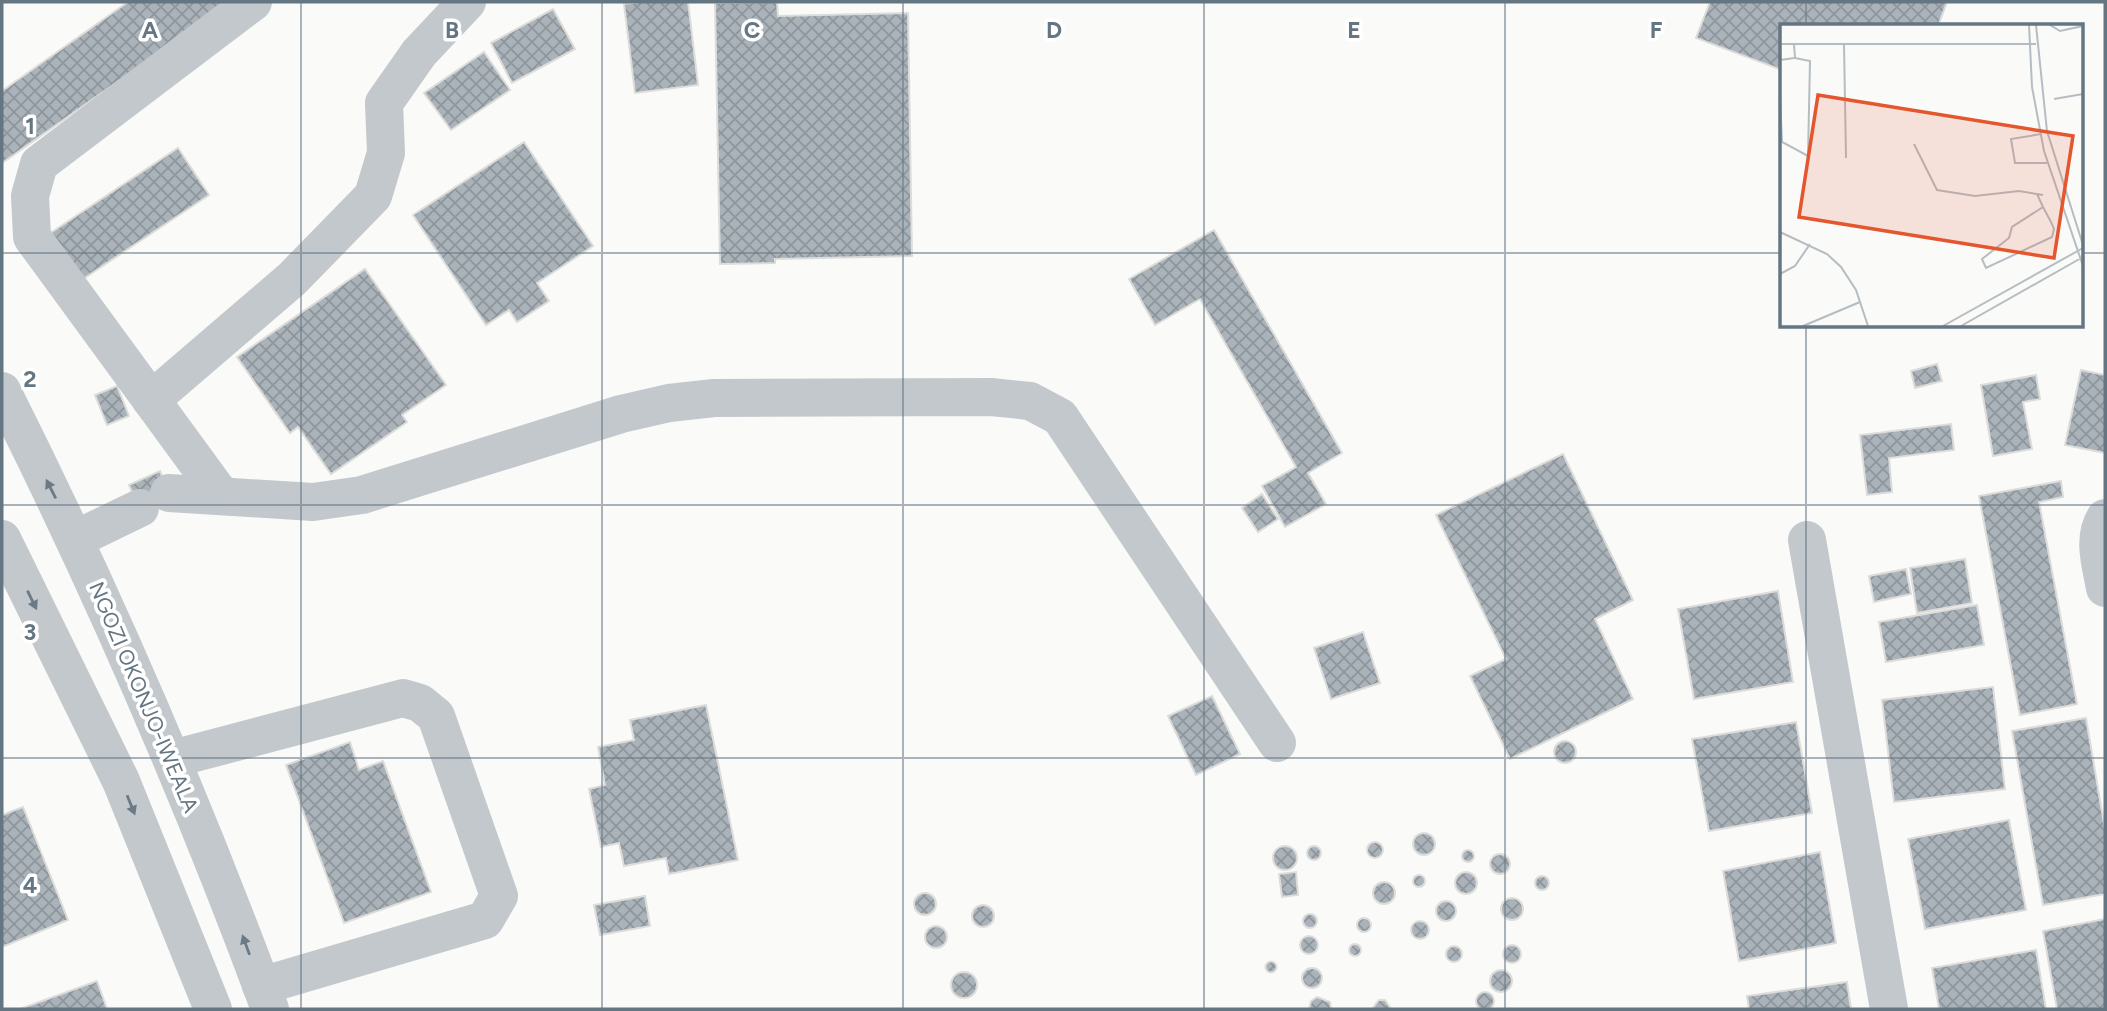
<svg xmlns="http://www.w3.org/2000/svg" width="2107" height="1011" viewBox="0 0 2107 1011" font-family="Figtree,sans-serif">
<defs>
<pattern id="building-cross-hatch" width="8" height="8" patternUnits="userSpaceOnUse" patternTransform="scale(1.75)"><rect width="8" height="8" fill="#aab3b9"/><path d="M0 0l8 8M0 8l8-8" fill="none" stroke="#8e969c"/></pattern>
</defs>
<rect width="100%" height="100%" fill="#fafaf8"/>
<g fill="url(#building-cross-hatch)" stroke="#dcdcda" stroke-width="2">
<path d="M128 2H231L2 163V91Z"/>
<path d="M640 2H688L698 85 635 93 624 4Z"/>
<path d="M777 2 778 16 908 13 912 256 775 259V263L720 264 715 3Z"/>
<path d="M1710 2H1947L1938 26H1782V70L1696 38Z"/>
<path d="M553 9 575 49 512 83 491 43Z"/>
<path d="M484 52 510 90 451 130 424 93Z"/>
<path d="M524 142 593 246 537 283 549 301 517 322 509 310 486 325 413 215Z"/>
<path d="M178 148 209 195 77 283 46 236Z"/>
<path d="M1214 230 1342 453 1308 473 1326 504 1285 527 1262 486 1296 467 1200 299 1155 325 1129 279Z"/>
<path d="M365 269 446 385 402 415 407 422 331 474 298 427 290 433 237 357Z"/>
<path d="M1937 364 1942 381 1915 388 1911 371Z"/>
<path d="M2081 370 2105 375V453L2065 445Z"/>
<path d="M2036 375 2040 399 2023 402 2032 449 1993 456 1981 385Z"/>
<path d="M117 386 129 416 107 425 95 395Z"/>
<path d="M1951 424 1954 450 1889 458 1892 492 1867 495 1860 435Z"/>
<path d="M1563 454 1633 600 1595 619 1633 699 1510 759 1470 676 1506 659 1436 515Z"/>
<path d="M160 471 172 500 142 514 129 485Z"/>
<path d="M2061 481 2063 497 2039 502 2077 704 2020 715 1979 496Z"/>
<path d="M1262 494 1278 519 1258 532 1242 508Z"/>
<path d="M1965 559 1972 603 1917 613 1910 568Z"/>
<path d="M1906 569 1911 594 1874 602 1869 576Z"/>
<path d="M1778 591 1793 682 1694 699 1678 609Z"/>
<path d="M1977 605 1984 645 1886 662 1879 622Z"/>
<path d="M1363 632 1380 683 1331 699 1314 648Z"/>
<path d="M1993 687 2005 789 1894 802 1882 700Z"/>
<path d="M1212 696 1240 754 1196 775 1168 716Z"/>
<path d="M706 705 738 860 669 874 666 858 624 866 619 843 601 847 589 789 605 785 598 747 634 740 630 720Z"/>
<path d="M2086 718 2105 830V894L2043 905 2012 731Z"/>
<path d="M1796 722 1812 813 1709 831 1692 739Z"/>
<circle cx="1565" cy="752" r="11"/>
<path d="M350 742 359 770 383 761 431 892 344 923 286 765Z"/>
<path d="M23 807 68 920 2 947V815Z"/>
<path d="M2009 820 2026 910 1925 929 1908 839Z"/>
<circle cx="1424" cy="844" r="11"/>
<circle cx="1375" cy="850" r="8"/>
<circle cx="1285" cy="858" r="12"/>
<circle cx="1314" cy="853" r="7"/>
<circle cx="1468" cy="856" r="6"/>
<path d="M1820 852 1836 943 1739 961 1723 871Z"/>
<circle cx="1500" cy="864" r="10"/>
<circle cx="1466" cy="883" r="11"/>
<path d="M1296 872 1298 895 1282 897 1279 874Z"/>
<circle cx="1419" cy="881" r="6"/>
<circle cx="1542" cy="883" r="7"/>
<circle cx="1384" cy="893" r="11"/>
<circle cx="925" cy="904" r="11"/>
<path d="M645 896 650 926 600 935 594 905Z"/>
<circle cx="1512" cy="909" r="11"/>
<circle cx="1446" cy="911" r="10"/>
<circle cx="983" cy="916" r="11"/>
<circle cx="1310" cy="921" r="7"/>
<circle cx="1364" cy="925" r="7"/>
<path d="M2105 919V1009H2057L2043 931Z"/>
<circle cx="1420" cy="930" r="9"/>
<circle cx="936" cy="937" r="11"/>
<circle cx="1309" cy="945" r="9"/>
<circle cx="1355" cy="950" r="6"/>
<circle cx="1512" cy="954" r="9"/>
<circle cx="1454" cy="954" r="8"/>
<path d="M2036 950 2046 1009H1939L1932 968Z"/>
<circle cx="1271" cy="967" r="5.5"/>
<circle cx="1312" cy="978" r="10"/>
<circle cx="1501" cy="981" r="11"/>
<circle cx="964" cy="985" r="13"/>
<path d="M97 981 107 1009H20Z"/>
<path d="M1847 982 1851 1009H1749L1747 996Z"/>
<circle cx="1485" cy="1001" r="9"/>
<path d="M1317 997 1330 1002 1331 1009H1309L1311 1001Z"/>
<path d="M1379 1000H1385L1391 1009H1372Z"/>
</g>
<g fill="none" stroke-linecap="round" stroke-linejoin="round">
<g stroke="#c3c8cc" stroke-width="38">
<path d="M2 391C103 592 192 798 270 1009"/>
<path d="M151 400 292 279 373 196 386 153 384 103 419 53 467 2"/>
<path d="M169 493 313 502 362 495 621 414 669 403 714 398 991 397 1030 401 1060 417 1277 743"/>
<path d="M220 494 32 237 30 196 39 164 253 2"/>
<path d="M2105 518C2092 539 2101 565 2105 588"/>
<path d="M2 539 121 781 213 1009"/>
<path d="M76 539 140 508"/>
<path d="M1807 540 1889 1009"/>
<path d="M172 759 403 698 420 703 436 716 499 896 485 920 261 986"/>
</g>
</g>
<defs><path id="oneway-solid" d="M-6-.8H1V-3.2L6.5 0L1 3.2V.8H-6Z" transform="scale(1.75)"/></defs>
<g fill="#6a7a87">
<use href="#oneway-solid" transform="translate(51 489) rotate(-117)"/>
<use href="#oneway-solid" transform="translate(32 600) rotate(64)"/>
<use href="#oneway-solid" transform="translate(131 805) rotate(68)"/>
<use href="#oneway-solid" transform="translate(246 945) rotate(-110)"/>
</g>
<path fill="none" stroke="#657683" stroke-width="2" stroke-opacity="0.55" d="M301 2V1009M602 2V1009M903 2V1009M1204 2V1009M1505 2V1009M1806 2V26M2 253H1782M2081 253H2105M1806 326V1009M2 505H2105M2 758H2105"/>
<g text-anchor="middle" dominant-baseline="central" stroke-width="7" stroke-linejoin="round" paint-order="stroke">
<g font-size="21" fill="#657683" stroke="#fff">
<text transform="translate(144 697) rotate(67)">NGOZI OKONJO-IWEALA</text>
</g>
</g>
<g transform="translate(1780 24)">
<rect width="303" height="303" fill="#fafaf8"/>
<path fill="none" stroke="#b5bdc2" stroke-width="2" d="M249 1 252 63 264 127 303 242M256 1 267 107 303 221M270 1 280 7 303 2M0 20H256M64 20 66 134M0 36 15 34 14 20M0 73 2 118 28 132 30 37 15 34M274 75 303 70M261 110 231 115 235 139H267M134 120 157 166 195 172 239 167 263 171M257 170 263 183 271 198 274 205 272 213 206 244 202 235 229 214 232 203 263 183M0 208 47 230 61 243 76 266 88 302M0 250 15 242 30 220M23 302 80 278M163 302 303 224M181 302 303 233"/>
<path fill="#e4572e" fill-opacity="0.15" stroke="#e4572e" stroke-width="3.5" d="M38 71 293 112 274 234 19 193Z"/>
<rect width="303" height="303" fill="none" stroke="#657683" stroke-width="3.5"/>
</g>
<g font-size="23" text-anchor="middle" font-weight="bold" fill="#657683" stroke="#fff" stroke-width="7" stroke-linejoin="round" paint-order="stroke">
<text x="150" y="38">A</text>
<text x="452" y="38">B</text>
<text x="752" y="38">C</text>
<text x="1054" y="38">D</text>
<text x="1354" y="38">E</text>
<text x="1656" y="38">F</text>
<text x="30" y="134">1</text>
<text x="30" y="387">2</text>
<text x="30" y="640">3</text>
<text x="30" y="893">4</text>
</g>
<rect width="2107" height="1011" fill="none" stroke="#657683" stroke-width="7"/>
</svg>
